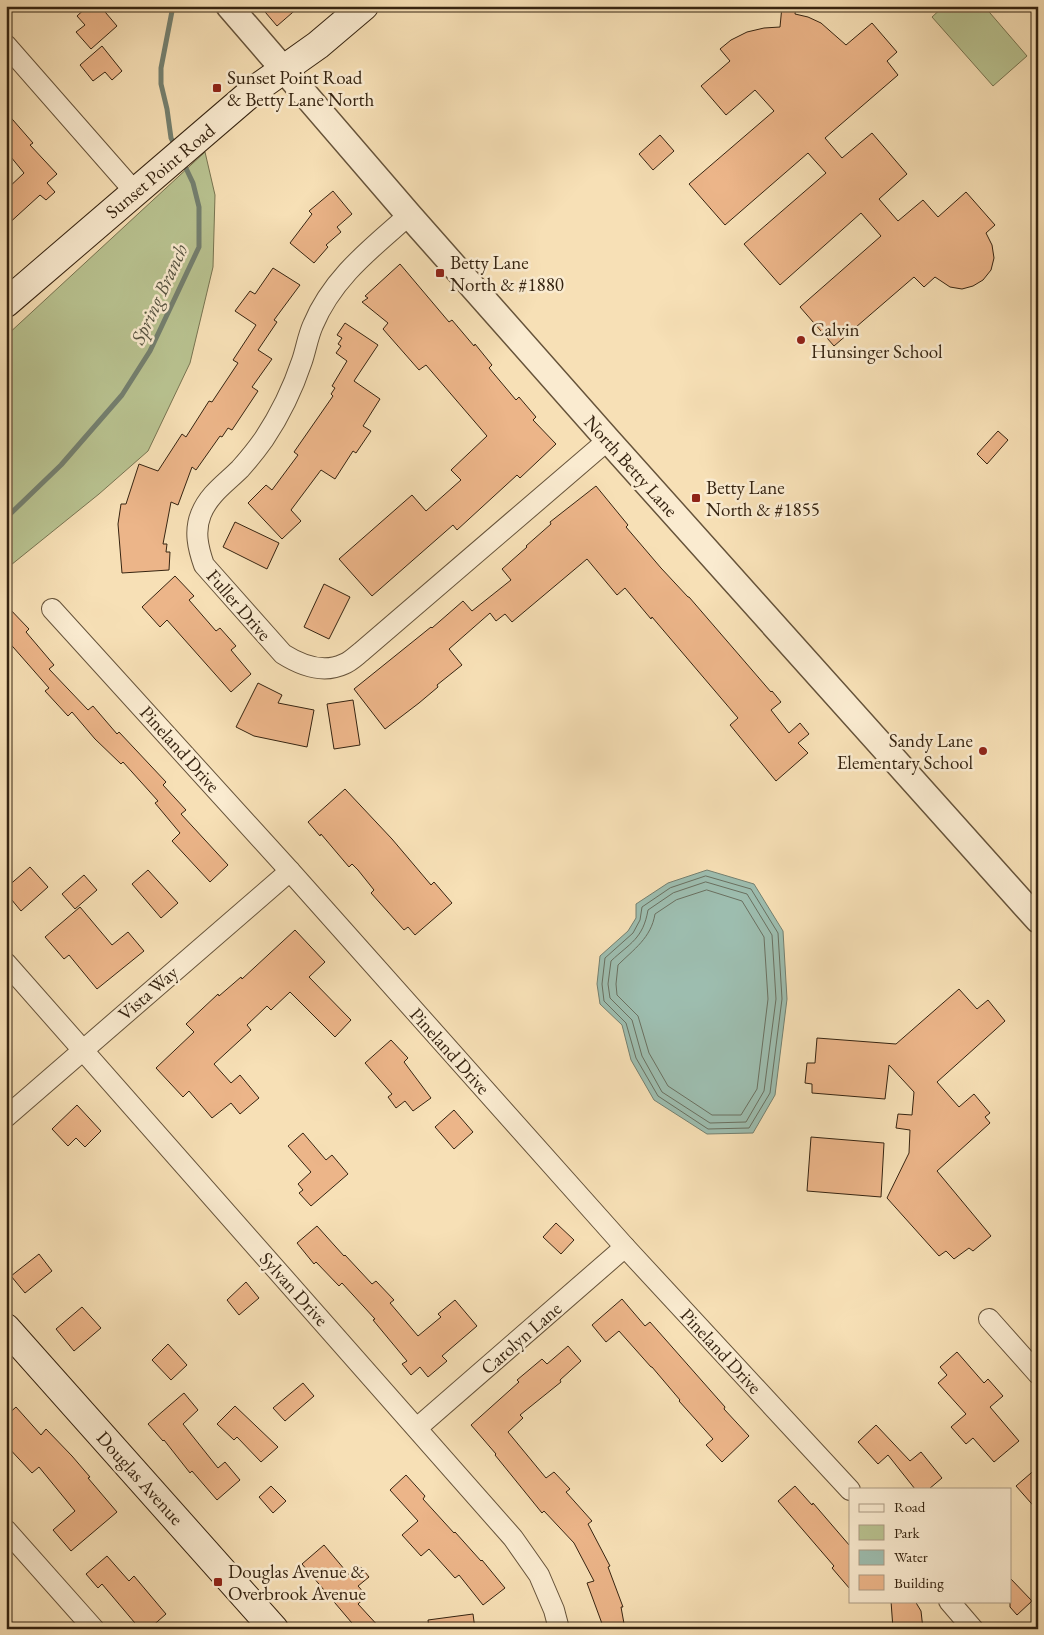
<svg xmlns="http://www.w3.org/2000/svg" width="1044" height="1635" viewBox="0 0 1044 1635" font-family="'EB Garamond',serif">
<rect width="100%" height="100%" fill="#f7e0b6"/>
<filter id="stains"><feTurbulence type="fractalNoise" baseFrequency=".004" numOctaves="4"/><feColorMatrix values="0 0 0 0 .2 0 0 0 0 .09 0 0 0 0 .02 0 0 0 .5 -.17"/></filter>
<radialGradient id="worn" r=".72"><stop offset=".6" stop-color="#630" stop-opacity="0"/><stop offset="1" stop-color="#630" stop-opacity=".3"/></radialGradient>
<g fill="#b9c391" stroke="#787451">
<path d="M944 6H984L1027 56 993 86 932 17Z"/>
<path d="M205 152 215 195 213 267 190 363 148 451 99 494 6 569V336Z"/>
</g>
<path fill="#9dbdaf" stroke="#748070" d="M707 870 754 884 783 931 787 999 775 1095 753 1133 707 1134 654 1100 631 1060 622 1025 600 1004 597 984 600 956 628 931 636 918V904L668 883Z"/>
<g fill="none" stroke-linecap="round" stroke-linejoin="round">
<g stroke="#6a7060" stroke-width="1">
<path d="M706 876 751 889 778 933 782 999 770 1093 749 1128 708 1129 658 1096 636 1058 626 1023 604 1001 602 984 605 958 633 933 640 920 642 907 670 888Z"/>
<path d="M706 882 747 894 772 935 776 999 764 1091 746 1122 710 1123 662 1092 642 1056 632 1020 610 998 608 984 611 961C630 943 643 939 648 910L673 893Z"/>
<path d="M707 890 742 901 764 937 768 999 757 1089 741 1115H712L668 1086 649 1053 638 1016 617 995 616 984 618 965C634 949 651 938 655 914L676 900Z"/>
</g>
<g stroke="#748070" stroke-width="5">
<path d="M173 6 161 68V84L167 109 171 138 176 148"/>
<path d="M6 518 61 465 122 395 150 351 199 247V207L193 183 183 162"/>
</g>
</g>
<g fill="#ecb589" stroke="#362411">
<path d="M88 6H100L117 26 91 49 76 32 85 25 77 16Z"/>
<path d="M260 6H300L277 26Z"/>
<path d="M782 6H796L795 14 808 17 821 23 846 45 872 23 897 52 887 61 898 75 825 138 842 158 872 133 907 174 879 199 898 221 923 200 938 217 966 192 995 225 986 233 992 245 994 258 991 270 983 280 973 286 962 289 950 287 935 277 924 287 914 277 834 346 800 307 881 236 861 213 780 285 744 244 826 173 808 153 725 225 689 184 774 111 755 90 726 115 701 86 730 61 720 49 731 40 747 32 764 28 780 27Z"/>
<path d="M102 46 122 71 112 80 105 72 93 81 80 65Z"/>
<path d="M6 112 33 143 30 145 57 174 47 183 55 192 46 200 40 195 6 226V190L24 173 6 151Z"/>
<path d="M660 135 674 151 653 170 639 154Z"/>
<path d="M333 191 352 214 337 227 341 232 326 245 328 247 314 263 290 243 312 214 309 211Z"/>
<path d="M400 264 449 322 452 320 474 346 475 344 492 365 489 368 516 400 519 397 536 417 533 420 556 444 520 478 517 475 457 530 453 525 372 596 339 559 412 495 426 511 461 480 451 470 487 436 426 365 419 370 383 329 388 323 362 302 368 298 365 296Z"/>
<path d="M273 268 300 285 274 320 277 322 258 350 272 359 252 387 258 391 232 430 228 428 222 437 220 436 196 470 192 467 178 505 171 502 163 544H167L166 552H170L169 570 122 573 118 524 121 504H126L139 464 158 471 182 434 186 437 209 401 212 402 238 363 233 360 256 325 235 311 250 291 255 294Z"/>
<path d="M345 323 378 345 354 381 380 399 363 426 371 431 356 453 353 451 335 479 321 470 291 510 301 521 282 539 248 503 266 485 272 490 298 455 294 452 333 396 331 394 335 388 332 386 347 361 336 353 341 346 338 344 342 338 337 335Z"/>
<path d="M998 431 1008 440 987 464 977 454Z"/>
<path d="M596 486 628 525 626 527 661 568 688 597H689L771 692 772 691 781 702 771 710 789 733 800 723 809 734 798 743 808 753 776 781 730 725 738 718 652 617 651 619 625 588 617 595 587 559 512 622 505 614 496 621 490 613 449 649 462 665 437 685 438 687 419 703 385 729 354 689 431 627 432 628 463 601 472 611 511 580 502 569 527 547 526 546 551 524 550 522Z"/>
<path d="M235 522 279 543 267 569 223 547Z"/>
<path d="M175 576 194 596 189 600 216 631 220 628 236 646 231 650 251 674 231 692 167 620 160 627 142 607Z"/>
<path d="M324 584 350 597 329 639 304 627Z"/>
<path d="M6 605 29 629 26 632 54 665 49 669 88 710 93 706 117 734 119 732 166 782 163 785 186 810 181 814 228 865 210 882 172 841 180 833 155 803 158 801 123 762 121 764 95 739 72 712 68 716 45 691 49 688 6 639Z"/>
<path d="M258 683 282 695 278 703 314 710 307 747 254 736 236 727Z"/>
<path d="M353 700 360 745 334 749 327 704Z"/>
<path d="M345 789 392 839 431 885 434 882 452 903 415 935 408 927 404 930 371 893 374 890 358 870 352 864 349 867 321 834 320 836 308 822Z"/>
<path d="M30 867 48 887 21 911 6 893V888Z"/>
<path d="M148 870 178 903 161 918 132 884Z"/>
<path d="M84 875 97 890 75 909 62 894Z"/>
<path d="M80 907 112 945 128 932 144 951 97 989 69 955 64 959 45 937Z"/>
<path d="M295 930 325 962 309 977 351 1020 335 1037 290 992 271 1010 267 1006 247 1025 251 1030 214 1064 231 1083 240 1075 259 1098 240 1114 231 1103 212 1118 189 1091 183 1097 156 1068 194 1032 186 1024 218 994 219 996 241 977 242 979Z"/>
<path d="M959 989 977 1009 988 1000 1005 1021 937 1082 959 1107 974 1094 990 1113 985 1117 990 1123 937 1171 991 1236 973 1251 969 1248 954 1259 946 1251 939 1256 887 1198 909 1153 910 1130 896 1128 898 1114 912 1115 914 1092 889 1065 885 1099 812 1093V1084L805 1083 807 1063H815L817 1038 896 1044Z"/>
<path d="M391 1040 408 1058 404 1062 431 1098 413 1111 405 1101 396 1108 388 1097 392 1094 365 1063Z"/>
<path d="M77 1105 101 1131 85 1147 76 1138 68 1146 52 1129Z"/>
<path d="M454 1110 473 1132 454 1149 435 1127Z"/>
<path d="M303 1133 326 1160 332 1155 348 1174 311 1206 299 1193 303 1190 298 1184 311 1172 288 1146Z"/>
<path d="M811 1137 884 1143 881 1197 807 1191Z"/>
<path d="M556 1223 574 1240 561 1254 543 1237Z"/>
<path d="M317 1226 344 1256 345 1255 372 1284 376 1281 394 1300 390 1303 418 1336 441 1317 438 1314 455 1300 477 1326 442 1356 447 1361 428 1377 420 1367 411 1375 402 1364 407 1361 373 1320 375 1319 342 1283 339 1286 316 1262 314 1264 297 1243Z"/>
<path d="M39 1254 52 1271 25 1293 11 1276Z"/>
<path d="M246 1282 259 1298 239 1315 227 1300Z"/>
<path d="M622 1299 645 1326 650 1322 725 1407 724 1409 749 1436 722 1462 706 1445 713 1439 679 1401 680 1400 652 1367H651L619 1331 606 1342 592 1325Z"/>
<path d="M82 1307 101 1328 74 1351 56 1329Z"/>
<path d="M168 1344 187 1365 171 1380 152 1360Z"/>
<path d="M568 1346 581 1361 560 1380 561 1382 520 1415 523 1418 508 1432 546 1478 554 1472 570 1489 566 1492 592 1521 588 1524 610 1566 608 1567 623 1607H621L625 1629H604L587 1583 594 1581 574 1543 544 1511 542 1513 495 1455 496 1454 471 1425 519 1382 517 1380 542 1359 547 1364Z"/>
<path d="M957 1352 984 1383 988 1379 1003 1396 990 1407 1019 1441 994 1462 973 1438 966 1444 951 1427 966 1414 938 1383 947 1375 940 1367Z"/>
<path d="M303 1383 314 1396 285 1421 273 1408Z"/>
<path d="M184 1393 198 1410 183 1424 218 1468 225 1462 240 1480 217 1500 192 1471 190 1473 164 1440 163 1441 148 1424Z"/>
<path d="M235 1406 278 1447 261 1462 237 1437 234 1440 217 1424Z"/>
<path d="M16 1407 41 1435 46 1429 72 1456 90 1477 88 1478 117 1512 71 1551 53 1530 75 1511 39 1467 32 1473 6 1445V1416Z"/>
<path d="M876 1425 910 1461 921 1452 942 1478 929 1489H915L888 1455 878 1464 858 1442Z"/>
<path d="M1038 1467V1511L1016 1486Z"/>
<path d="M406 1475 425 1496 423 1499 454 1533 455 1532 481 1561 482 1560 505 1588 483 1605 459 1575 455 1578 429 1549 421 1556 402 1535 418 1521 390 1490Z"/>
<path d="M271 1486 286 1501 273 1513 259 1497Z"/>
<path d="M795 1486 812 1505 813 1503 850 1546V1589L832 1568 834 1566 778 1501Z"/>
<path d="M324 1545 350 1576 361 1567 369 1577 358 1586 367 1596 358 1604 381 1629H357L302 1564Z"/>
<path d="M107 1556 129 1581 134 1576 166 1614 149 1629H140L102 1584 98 1588 86 1574Z"/>
<path d="M1010 1578 1032 1601 1017 1615 1010 1607Z"/>
<path d="M891 1601H915L921 1611 923 1629H893Z"/>
<path d="M473 1614 475 1629H429L428 1620Z"/>
</g>
<g fill="none" stroke-linecap="round" stroke-linejoin="round">
<g stroke="#66533a" stroke-width="22">
<g id="minor">
<path d="M6 45 135 192"/>
<path d="M409 215C372 248 333 277 313 325 308 336 306 349 302 361 293 388 280 415 264 439 257 449 248 460 240 469 226 483 209 494 201 514 194 531 198 548 204 565L283 654C302 666 323 674 344 664 350 662 356 656 361 652L608 440"/>
<path d="M52 609 290 871 625 1247 850 1490"/>
<path d="M6 963 513 1538 539 1575 554 1610 559 1629"/>
<path d="M6 1117 290 871"/>
<path d="M989 1319 1038 1374"/>
<path d="M417 1428 625 1247"/>
<path d="M6 1530 94 1629"/>
<path d="M949 1601 973 1629"/>
</g>
</g>
<g stroke="#66533a" stroke-width="28">
<path id="tertiary" d="M229 6 409 215 608 440 1038 920"/>
</g>
<g stroke="#362411" stroke-width="30">
<g id="secondary">
<path d="M6 303 253 91 318 45 364 6"/>
<path d="M6 1328 274 1629"/>
</g>
</g>
<use href="#minor" stroke="#faebd0" stroke-width="20"/>
<use href="#tertiary" stroke="#faebd0" stroke-width="25"/>
<use href="#secondary" stroke="#faebd0" stroke-width="28"/>
</g>
<g fill="#8f2418" stroke="#faebd0" stroke-width="2">
<rect x="212" y="83" width="10" height="10" rx="2.5"/>
<rect x="435" y="268" width="10" height="10" rx="2.5"/>
<circle cx="801" cy="340" r="5"/>
<rect x="691" y="493" width="10" height="10" rx="2.5"/>
<circle cx="983" cy="751" r="5"/>
<rect x="213" y="1577" width="10" height="10" rx="2.5"/>
</g>
<g text-anchor="middle" dominant-baseline="central" stroke-width="5" stroke-linejoin="round" paint-order="stroke">
<g font-size="19" fill="#362411" stroke="#faebd0" text-anchor="start">
<text x="227" y="77">Sunset Point Road<tspan x="227" dy="22">&amp; Betty Lane North</tspan></text>
<text x="450" y="262">Betty Lane<tspan x="450" dy="22">North &amp; #1880</tspan></text>
<text x="811" y="329">Calvin<tspan x="811" dy="22">Hunsinger School</tspan></text>
<text x="706" y="487">Betty Lane<tspan x="706" dy="22">North &amp; #1855</tspan></text>
<text x="973" y="740" text-anchor="end">Sandy Lane<tspan x="973" dy="22">Elementary School</tspan></text>
<text x="228" y="1571">Douglas Avenue &amp;<tspan x="228" dy="22">Overbrook Avenue</tspan></text>
</g>
<g font-size="19" fill="#362411" stroke="#faebd0">
<text transform="translate(160 171) rotate(-40)">Sunset Point Road</text>
<text transform="translate(631 466) rotate(48)">North Betty Lane</text>
<text transform="translate(239 605) rotate(49)">Fuller Drive</text>
<text transform="translate(180 749) rotate(48)">Pineland Drive</text>
<text transform="translate(148 993) rotate(-41)">Vista Way</text>
<text transform="translate(450 1051) rotate(48)">Pineland Drive</text>
<text transform="translate(294 1289) rotate(48)">Sylvan Drive</text>
<text transform="translate(521 1338) rotate(-41)">Carolyn Lane</text>
<text transform="translate(721 1351) rotate(47)">Pineland Drive</text>
<text transform="translate(140 1478) rotate(48)">Douglas Avenue</text>
</g>
<g font-size="20" font-style="italic" fill="#555240" stroke="#faebd0">
<text transform="translate(159 294) rotate(-65)">Spring Branch</text>
</g>
</g>
<rect width="1044" height="1635" fill="none" stroke="#f7e0b6" stroke-width="25"/>
<rect x="8" y="8" width="1029" height="1620" fill="none" stroke="#362411" stroke-width="2.5"/>
<rect x="12" y="12" width="1019" height="1610" fill="none" stroke="#362411"/>
<rect x="849" y="1488" width="162" height="115" fill="#faebd0" stroke="#ac9b84"/>
<rect x="859" y="1504" width="25" height="8" fill="#faebd0" stroke="#ac9b84"/>
<text x="894" y="1512" font-size="15" fill="#362411">Road</text>
<rect x="859" y="1525" width="25" height="15" fill="#b9c391" stroke="#ac9b84"/>
<text x="894" y="1538" font-size="15" fill="#362411">Park</text>
<rect x="859" y="1550" width="25" height="15" fill="#9dbdaf" stroke="#ac9b84"/>
<text x="894" y="1562" font-size="15" fill="#362411">Water</text>
<rect x="859" y="1575" width="25" height="15" fill="#ecb589" stroke="#ac9b84"/>
<text x="894" y="1588" font-size="15" fill="#362411">Building</text>
<rect width="100%" height="100%" filter="url(#stains)"/>
<rect width="100%" height="100%" fill="url(#worn)"/>
</svg>
